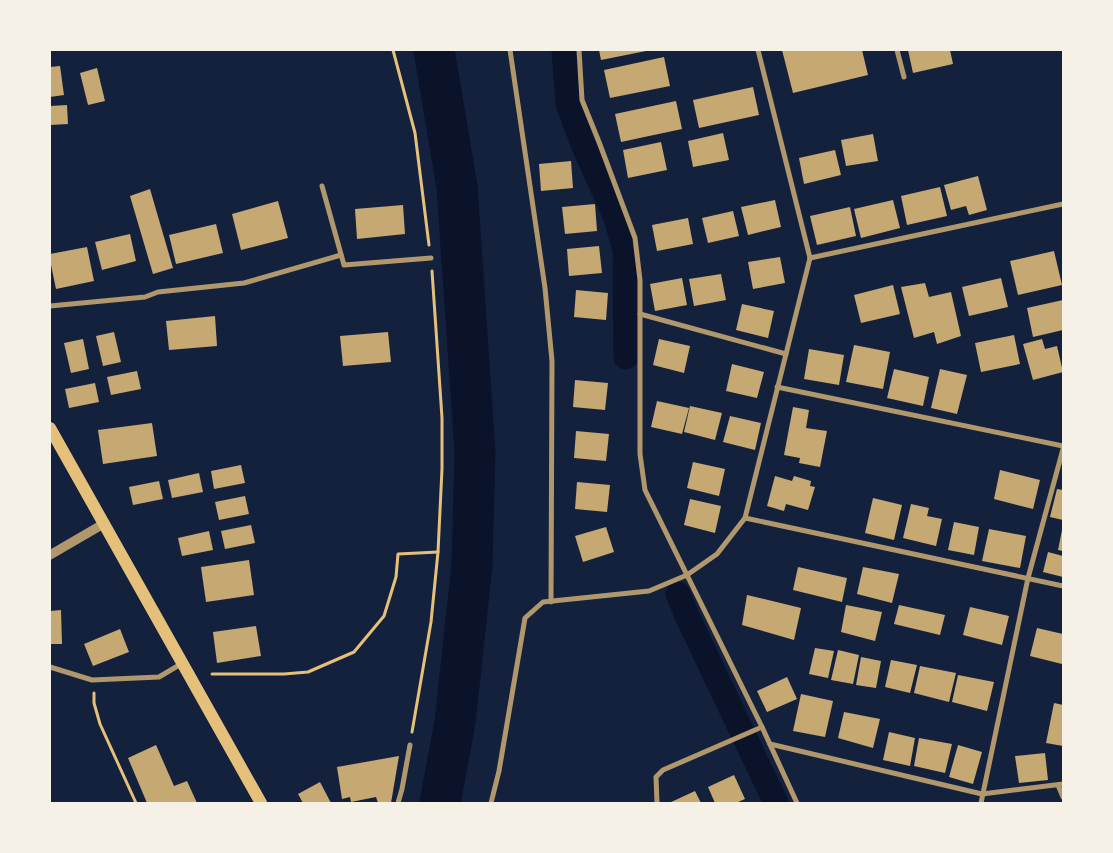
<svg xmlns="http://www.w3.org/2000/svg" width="1113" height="853" viewBox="0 0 1113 853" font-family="Quicksand,sans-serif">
<rect width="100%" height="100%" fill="#14213d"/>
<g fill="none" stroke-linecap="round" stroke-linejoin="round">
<g stroke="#0b132b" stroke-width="25">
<path d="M564 50 568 104 585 149 616 218 625 250 626 357"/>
<path d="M678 594 688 618 776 803"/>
</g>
<path stroke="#0b132b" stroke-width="41" d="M434 50 457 187 475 452 472 565 455 722 440 803"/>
</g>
<g fill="#c6a872">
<path d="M599 50H646V51L601 60Z"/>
<path d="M782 50H862L868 75 793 93Z"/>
<path d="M908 50H950L953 64 913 73Z"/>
<path d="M664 57 670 86 610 98 604 70Z"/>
<path d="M60 66 64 95 50 97V67Z"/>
<path d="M97 68 105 101 88 105 80 73Z"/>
<path d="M753 87 759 115 699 128 693 100Z"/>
<path d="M676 101 682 129 621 142 615 114Z"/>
<path d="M67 105 68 124 50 125V106Z"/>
<path d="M723 133 729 160 693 167 688 141Z"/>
<path d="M873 134 878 161 846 166 841 140Z"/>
<path d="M661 142 667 170 628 178 623 150Z"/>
<path d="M835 150 841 175 804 184 799 158Z"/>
<path d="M571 161 573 188 541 191 539 164Z"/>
<path d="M978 176 987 210 969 215 966 206 951 210 944 185Z"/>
<path d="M940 187 947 216 907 225 901 196Z"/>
<path d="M150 189 173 268 153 274 130 196Z"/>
<path d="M775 200 781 227 748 235 741 207Z"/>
<path d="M893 200 900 228 861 238 854 209Z"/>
<path d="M278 201 288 238 241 250 232 214Z"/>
<path d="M595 204 597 231 565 234 562 207Z"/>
<path d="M403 205 405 234 357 239 355 209Z"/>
<path d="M850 207 856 236 817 245 810 216Z"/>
<path d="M733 211 739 236 708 243 702 218Z"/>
<path d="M688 218 693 244 657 251 652 225Z"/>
<path d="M216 224 223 253 176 264 169 235Z"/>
<path d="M130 234 136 261 102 270 95 242Z"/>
<path d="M599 246 602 273 569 276 567 249Z"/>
<path d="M87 247 94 281 56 289 50 260V254Z"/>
<path d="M1054 251 1062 285 1018 295 1010 261Z"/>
<path d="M780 257 785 283 753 289 748 262Z"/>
<path d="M721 274 726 300 694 306 689 279Z"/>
<path d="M682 278 687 305 655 311 650 284Z"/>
<path d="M1001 278 1008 307 969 316 962 287Z"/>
<path d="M925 283 929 297 951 292 961 336 937 344 934 332 914 338 901 287Z"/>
<path d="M893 285 900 314 861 323 854 295Z"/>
<path d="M576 290 608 293 606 320 574 317Z"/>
<path d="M1063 300V330L1033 337 1027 308Z"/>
<path d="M742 304 774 311 768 338 736 330Z"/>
<path d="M215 316 217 346 169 350 166 321Z"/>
<path d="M114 332 121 362 103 366 96 336Z"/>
<path d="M388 332 391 362 343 366 340 336Z"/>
<path d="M1014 335 1020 364 981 372 975 343Z"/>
<path d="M83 339 89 369 71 373 64 343Z"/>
<path d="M659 339 690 346 684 373 653 365Z"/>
<path d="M1042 339 1045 349 1057 346 1063 372 1033 380 1023 344Z"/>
<path d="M854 345 890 352 883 389 846 382Z"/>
<path d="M809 349 844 355 839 385 804 379Z"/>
<path d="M732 364 764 372 757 398 726 391Z"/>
<path d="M894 369 929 377 923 406 887 398Z"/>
<path d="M940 369 967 375 957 414 931 408Z"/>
<path d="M137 371 141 389 111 395 107 377Z"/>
<path d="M575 380 608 383 605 410 573 407Z"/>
<path d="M95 383 99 402 69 408 65 389Z"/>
<path d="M657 401 689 408 682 434 651 427Z"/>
<path d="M690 406 722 413 715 440 684 432Z"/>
<path d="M793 407 809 410 806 428 827 431 820 467 799 463 800 458 784 455Z"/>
<path d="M730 416 761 423 755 450 723 442Z"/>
<path d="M152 423 157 456 103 464 98 430Z"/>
<path d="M576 431 609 434 606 461 574 458Z"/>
<path d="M693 462 725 469 719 496 687 488Z"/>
<path d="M241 465 245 483 214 489 211 471Z"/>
<path d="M1000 470 1040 480 1033 509 994 499Z"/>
<path d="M199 473 203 492 172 498 168 480Z"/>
<path d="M775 476 792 481 794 476 811 481 810 486 815 487 808 510 786 504 784 511 767 506Z"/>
<path d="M159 481 163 499 133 505 129 487Z"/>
<path d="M577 482 610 485 607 512 575 509Z"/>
<path d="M1057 489 1063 490V520L1050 517Z"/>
<path d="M245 496 249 514 219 520 215 502Z"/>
<path d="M873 498 902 505 894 540 865 533Z"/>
<path d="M690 499 721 506 715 533 684 525Z"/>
<path d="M911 504 929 508 927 516 942 519 936 546 903 538Z"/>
<path d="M954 522 979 527 974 555 948 550Z"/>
<path d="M251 525 255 543 225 549 221 531Z"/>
<path d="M606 527 614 552 583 562 575 536Z"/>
<path d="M989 529 1026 536 1020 568 982 561Z"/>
<path d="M1062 530H1063V551L1058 550Z"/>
<path d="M209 531 213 550 182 556 178 538Z"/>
<path d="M1048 552 1063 556V577L1043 572Z"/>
<path d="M249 560 254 595 206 602 201 567Z"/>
<path d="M798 567 847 578 842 602 793 590Z"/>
<path d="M863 567 899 574 892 603 857 594Z"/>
<path d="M747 595 801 608 794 640 742 625Z"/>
<path d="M846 605 882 612 875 641 841 632Z"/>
<path d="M899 605 945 615 940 635 894 624Z"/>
<path d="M970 607 1009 616 1002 645 963 635Z"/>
<path d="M61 610 62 644H50V611Z"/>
<path d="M256 626 261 656 217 663 213 632Z"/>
<path d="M1037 628 1063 634 1062 664 1030 656Z"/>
<path d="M120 629 129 652 93 666 84 644Z"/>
<path d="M815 648 834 651 828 678 809 674Z"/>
<path d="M838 650 859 655 853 684 831 680Z"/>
<path d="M861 657 881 661 876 688 856 685Z"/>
<path d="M891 660 917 665 910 693 885 687Z"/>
<path d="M920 666 956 673 949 702 914 693Z"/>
<path d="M958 675 994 682 987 711 952 702Z"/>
<path d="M787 677 797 699 767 712 757 691Z"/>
<path d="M801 694 833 701 825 737 793 731Z"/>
<path d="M1054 703 1063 705V746L1046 743Z"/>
<path d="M844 712 880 719 873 748 838 738Z"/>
<path d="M889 732 915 738 910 766 883 760Z"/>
<path d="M919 738 952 744 945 773 914 766Z"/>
<path d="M156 745 174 786 187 781 197 803H147L128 758Z"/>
<path d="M958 745 982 752 973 784 949 777Z"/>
<path d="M1045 753 1048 780 1019 783 1015 756Z"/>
<path d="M399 756 391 803H378L376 797 351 802 350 797 342 799 337 767Z"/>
<path d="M734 775 745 799 736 803H715L708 787Z"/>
<path d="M320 782 331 803H303L298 794Z"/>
<path d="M695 791 701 803H669Z"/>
</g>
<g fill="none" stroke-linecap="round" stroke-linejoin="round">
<g stroke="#e5c07b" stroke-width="3">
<path d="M393 50 415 133 429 245"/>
<path d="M212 674H284L308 672 354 652 384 616 396 577 398 554 438 552"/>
<path d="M94 693V703L100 724 136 803"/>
<path d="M412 732 431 622 438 552 442 469V418L432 271"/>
</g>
<g stroke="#b1986c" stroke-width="5">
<path d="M510 50 545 288 552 361 551 602"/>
<path d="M579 50 582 100 599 142 635 238 640 280V454L645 490 762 727 797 803"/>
<path d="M897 50 904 77"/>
<path d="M322 186 344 265 431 258"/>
<path d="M810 258 1063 204"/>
<path d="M50 306 145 297 158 292 244 283 341 255"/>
<path d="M640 314 786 354"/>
<path d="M777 387 1063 446"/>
<path d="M745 518 1063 586"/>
<path d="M50 667 92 680 159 677 181 664"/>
<path d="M770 744 982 794 1063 784"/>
<path d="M1058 785 1063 797"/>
<path d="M398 803 402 789 410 745"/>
<path d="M491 803 499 771 525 618 543 602 649 591 687 575 717 554 745 518 810 258 758 50"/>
<path d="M657 803 656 777 663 770 762 727"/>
<path d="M981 803 1028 578 1063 449"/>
</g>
<path stroke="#b1986c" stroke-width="9" d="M50 555 105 523"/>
<path stroke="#e5c07b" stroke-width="12" d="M50 428C121 553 190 678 261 803"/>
</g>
<rect width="1113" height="853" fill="none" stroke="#f6f1e7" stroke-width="102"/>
</svg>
